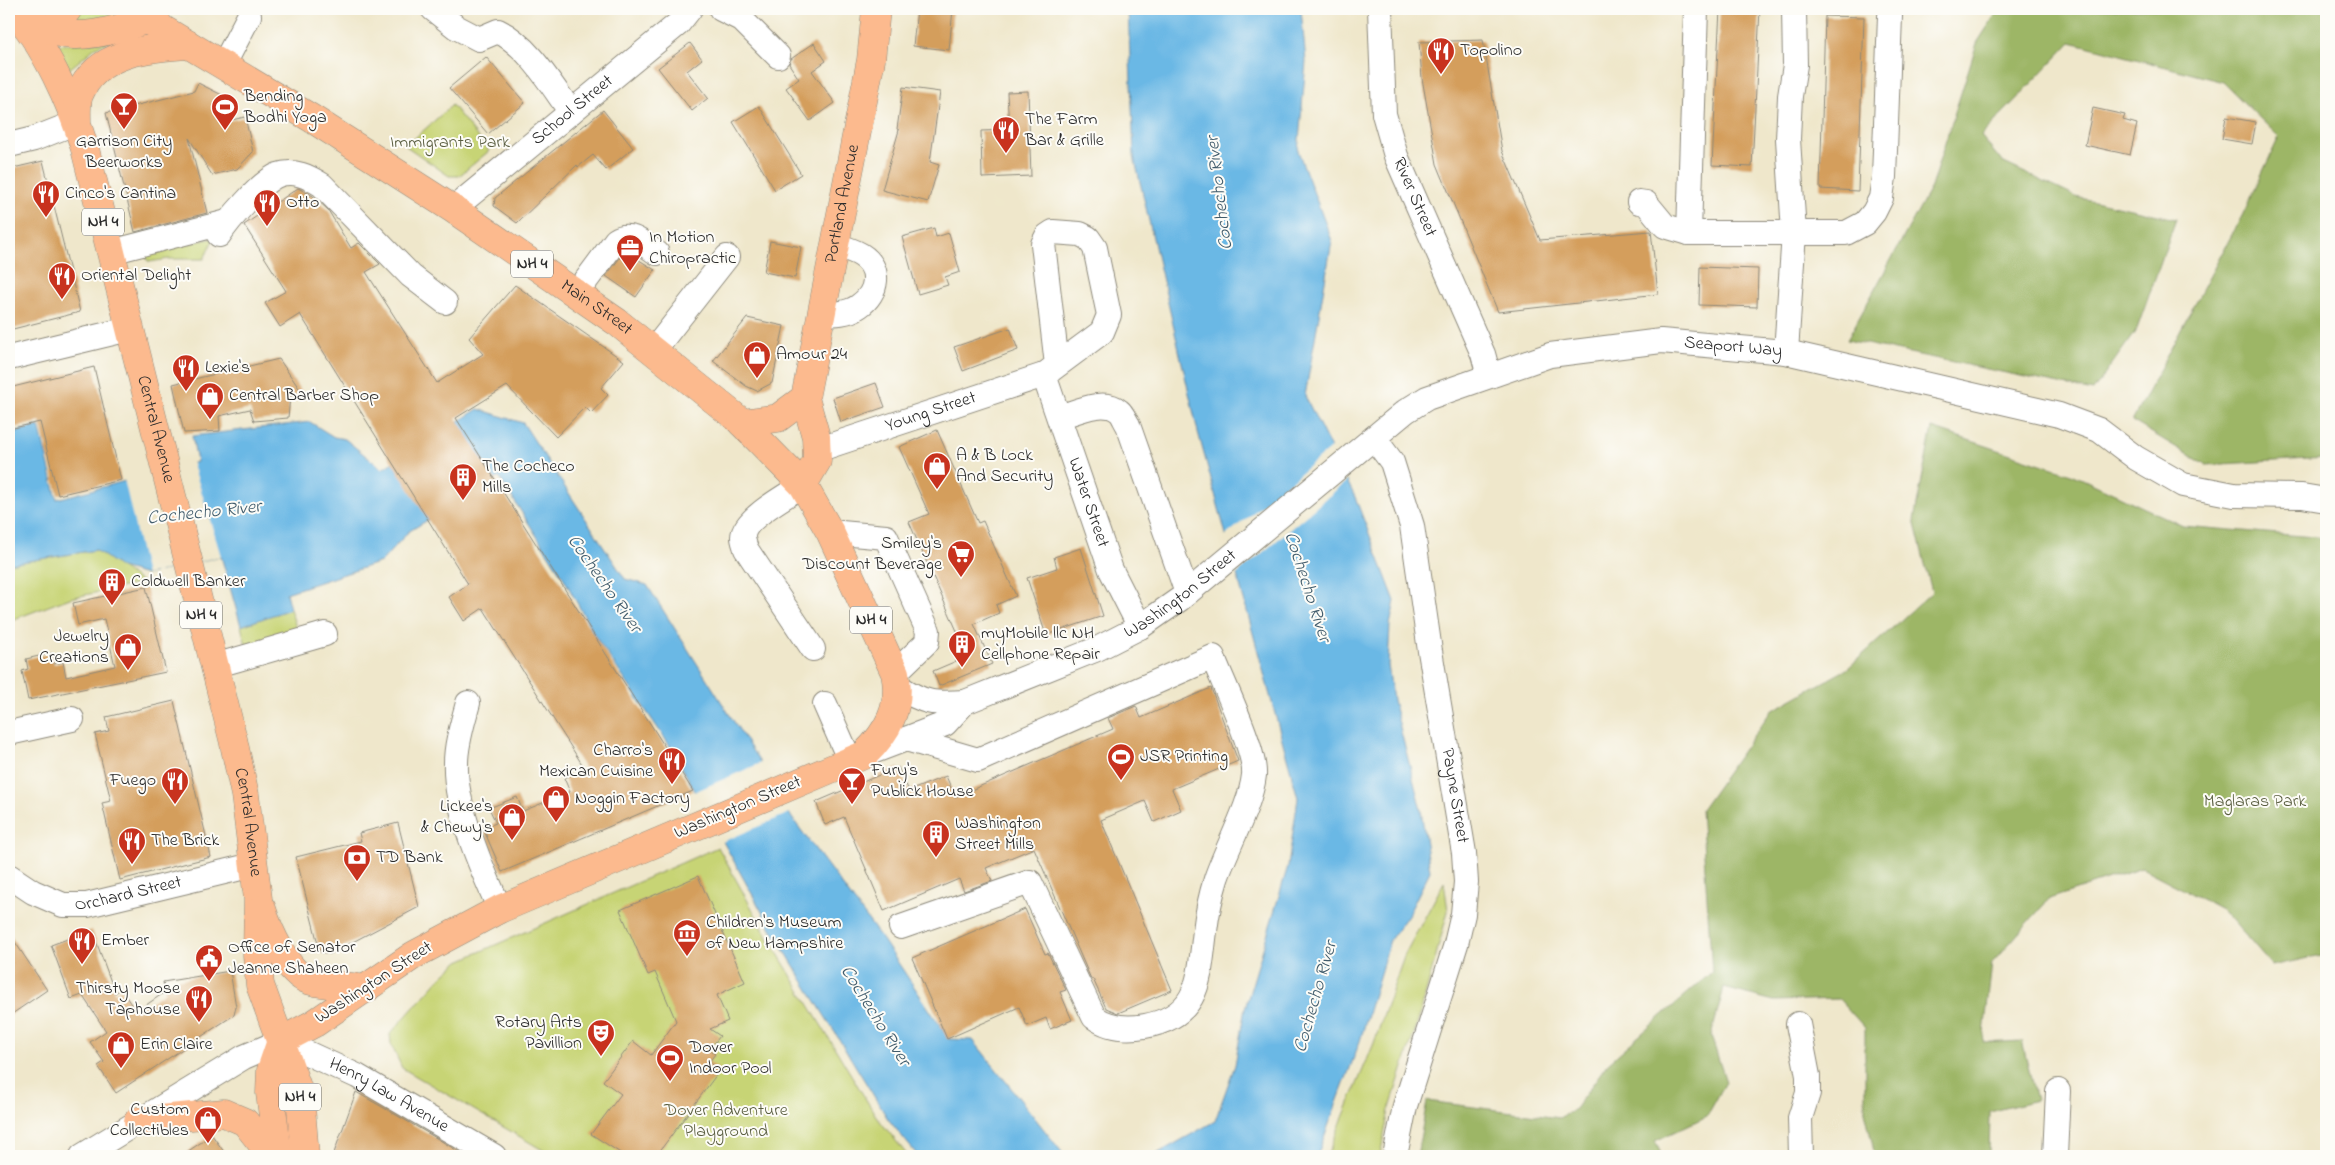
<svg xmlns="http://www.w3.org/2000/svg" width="2335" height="1165" viewBox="0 0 2335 1165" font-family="'Indie Flower',sans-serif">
<rect width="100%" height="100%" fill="#fdfcf7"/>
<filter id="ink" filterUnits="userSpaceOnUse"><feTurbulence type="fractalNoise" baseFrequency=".02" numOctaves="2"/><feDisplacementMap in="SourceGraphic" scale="10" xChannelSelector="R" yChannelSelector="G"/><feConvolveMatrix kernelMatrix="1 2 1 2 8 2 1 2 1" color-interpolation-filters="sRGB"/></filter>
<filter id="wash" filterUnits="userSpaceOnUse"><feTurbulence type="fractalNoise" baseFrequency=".0096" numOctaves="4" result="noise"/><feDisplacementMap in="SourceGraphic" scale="20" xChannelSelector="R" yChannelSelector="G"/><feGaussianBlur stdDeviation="1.12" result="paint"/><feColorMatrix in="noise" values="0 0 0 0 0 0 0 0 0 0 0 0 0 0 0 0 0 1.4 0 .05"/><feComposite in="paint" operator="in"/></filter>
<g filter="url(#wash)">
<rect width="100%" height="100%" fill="#efe7cb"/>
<g fill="#c7d475" stroke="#798050">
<path d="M74 9H108L122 18 74 26Z"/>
<path d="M111 41 96 47 67 71 53 45Z"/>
<path d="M452 105 489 151 459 176H449L406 146Z"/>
<path d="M214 238 204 259H169L149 262 143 253Z"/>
<path d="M96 550 143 583 70 598 9 621V564Z"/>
<path d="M290 609 297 630 246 645 241 626Z"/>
<path d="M718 847 766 934 876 1116 908 1156H553L402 1068 391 1044 390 1034 440 978 459 961Z"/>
<path d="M1444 882 1448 911 1419 1018 1389 1110 1380 1156H1327L1374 1043 1405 954Z"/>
</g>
<g fill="#9db666" stroke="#647048">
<path d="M1999 9H2326V458L2206 465 2132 421 2243 214 2279 137 2223 82 2071 42 1981 136 2002 162 2076 197 2176 219 2137 329 2093 391 1847 340 1931 187 1977 43Z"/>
<path d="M1932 428 2074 475 2183 526 2326 538V954L2272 966 2223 910 2142 868 2049 899 1992 963 1983 1043 2022 1041 2036 1100 1990 1112 1989 1156H1875L1865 1111V1028L1839 999 1774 1001 1724 988 1711 1036 1726 1082 1707 1116 1655 1141 1662 1156H1417L1427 1101 1559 1118 1575 1109 1607 1064 1712 972 1701 810 1771 711 1847 669 1932 592 1914 520Z"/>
</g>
<g fill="#6bb8e5" stroke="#4b7288">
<path d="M1128 9H1301L1306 62 1298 151 1332 241 1305 396 1355 497 1395 601 1390 625 1388 665 1393 700 1421 810 1430 871 1408 915 1390 940 1360 1041 1317 1156H1153L1215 1121 1235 1065 1245 1008 1288 866 1298 798 1198 432 1134 156Z"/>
<path d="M478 409 523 423 625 579 647 585 759 761 792 818 883 940 949 1039 973 1040 1065 1156H918L888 1119 772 930 670 746 595 636 563 577 499 477 408 532 381 562 286 593 290 609 241 626 221 556 146 575 121 568 96 550 9 564V433L39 426 57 499 197 462 192 436 310 422 334 437 345 439 382 469Z"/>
</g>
<g fill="#efe7cb">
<path d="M1333 446 1348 480 1235 576 1224 537Z"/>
<path d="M192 461 221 556 146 575 124 479Z"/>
<path d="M763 762 792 812 720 843 694 792Z"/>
</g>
<g id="blocks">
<g fill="#d49e5c">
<path d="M917 9H953L949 50 913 46Z"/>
<path d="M1720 9H1760L1752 167 1712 165Z"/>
<path d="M1825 16 1864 17 1858 191 1820 189Z"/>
<path d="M1483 40 1502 151 1540 240 1651 231 1658 294 1498 312 1437 164 1422 78 1419 42Z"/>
<path d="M690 43 702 59 687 71 708 98 692 111 658 68Z"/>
<path d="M814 43 826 61 812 71 835 103 810 121 786 88 799 79 789 64 791 59Z"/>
<path d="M486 57 525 103 488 134 449 88Z"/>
<path d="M198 83 222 95 227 121 245 117 253 152 237 169 212 175 189 138 207 213 135 232 106 113 194 91Z"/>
<path d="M903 87 940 92 930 162 939 165 928 202 882 190 899 130 897 129Z"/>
<path d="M1028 91 1031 176 982 178 981 131 1009 130 1007 92Z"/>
<path d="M759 106 801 174 775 190 733 122Z"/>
<path d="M2093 108 2125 115 2123 120 2137 124 2130 155 2085 145Z"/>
<path d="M603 110 633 148 606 170 593 155 578 167 577 165 517 223 494 206 495 198Z"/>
<path d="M2226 117 2256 122 2252 144 2222 139Z"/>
<path d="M43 161 80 312 9 330V169Z"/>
<path d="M298 188 313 196 328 210 351 248 359 243 380 264 366 272 437 383 483 354 469 338 515 285 624 361 601 388 608 395 591 413 585 407 556 437 507 386 456 418 693 791 502 872 483 828 496 823 489 808 517 797 523 811 570 792 564 778 585 769 483 608 464 621 449 597 468 584 300 314 280 327 265 303 286 291 244 225Z"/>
<path d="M934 228 936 237 949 233 960 272 945 277 948 285 918 294 902 237Z"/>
<path d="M770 241 801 247 795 278 764 272Z"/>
<path d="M625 251 655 270 636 297 606 276Z"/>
<path d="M1700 267 1758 269 1757 307 1699 305Z"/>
<path d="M747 318 784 326 772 383 757 391 746 386 713 361Z"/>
<path d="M1010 328 1018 350 963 371 954 347Z"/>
<path d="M279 359 303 394 290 396 288 418 254 421 250 409 219 416 220 431 184 433 173 384Z"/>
<path d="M94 367 121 480 58 495 40 422 9 429V388Z"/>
<path d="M876 383 885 407 841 422 833 398Z"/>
<path d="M937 430 978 523 983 521 1016 596 996 605 999 613 974 624 992 664 939 686 933 671 968 656 909 522 929 514 899 447Z"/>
<path d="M1081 548 1103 616 1046 635 1027 578 1057 568 1054 557Z"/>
<path d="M146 587 166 672 28 700 22 671 28 669 26 659 52 653 54 664 63 662 66 677 115 666 104 619 78 625 73 603Z"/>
<path d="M1211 688 1238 761 1172 789 1181 810 1154 822 1145 801 1101 820 1172 990 1118 1013 1106 1008 1093 979H1091L1034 848 986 868 992 881 964 891 959 879 884 911 844 817 825 825 816 802 898 767 909 791 946 776 955 797 1113 729 1108 718 1136 706 1141 718Z"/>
<path d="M174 701 211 857 120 880 102 803 111 801 95 734 109 731 106 717Z"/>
<path d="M398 823 419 907 330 954 320 952 296 857 361 841 359 833Z"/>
<path d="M698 876 745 982 717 995 728 1021 710 1029 720 1036 709 1050 715 1054 709 1062 720 1070 656 1156H625L591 1134 621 1094 603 1081 633 1041 651 1055 676 1021 655 972 648 975 620 910Z"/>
<path d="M1025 909 1045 954 1048 953 1066 990 1060 992 1072 1020 1050 1029 1046 1018 1027 1026 1019 1007 947 1039 912 958Z"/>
<path d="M92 930 115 993 121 989 136 1012 165 992 163 982 230 971 236 1007 234 1015 116 1093 98 1066 104 1062 90 1042 106 1031 82 995 71 999 51 945Z"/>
<path d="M9 933 47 990 9 1016Z"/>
<path d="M356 1092 438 1139 466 1156H357L334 1153Z"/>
<path d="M212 1135 227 1156H181Z"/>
</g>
</g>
</g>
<g filter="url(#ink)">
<use href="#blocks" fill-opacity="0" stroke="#8d897b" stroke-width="1"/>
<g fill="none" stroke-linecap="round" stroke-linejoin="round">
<g stroke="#8d897b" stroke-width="26">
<g id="minor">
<path d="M433 9 456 27 479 39 498 31C529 46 551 85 571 112"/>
<path d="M721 9 741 19 778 56"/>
<path id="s1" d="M1380 9 1384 114 1396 156 1483 354 1489 376"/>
<path d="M1696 9 1689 233H1846L1865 223 1874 212 1881 198 1884 177 1890 16"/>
<path d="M223 66 249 16"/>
<path d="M9 145 34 139 77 122"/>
<path d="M1639 202 1646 203 1665 226 1689 233"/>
<path id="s2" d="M453 209 678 24 690 9"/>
<path d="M219 235C228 221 262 181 278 175 294 169 309 177 322 185L411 276 445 302"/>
<path d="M111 252 227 222"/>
<path d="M576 294 616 240C631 230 644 245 657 253"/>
<path d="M821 314C834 314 848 314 859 306 878 293 882 268 861 255 853 250 843 248 835 244"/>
<path d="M654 350 727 257"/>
<path d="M1786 352 1794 233 1788 139 1790 96 1795 65 1794 9"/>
<path d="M9 358 129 329"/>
<path id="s3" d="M1044 375 1111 570 1140 627"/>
<path d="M1059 417C1076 412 1104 398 1119 411 1123 414 1125 421 1128 425L1187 593"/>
<path id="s4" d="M1374 438 1392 462 1412 526 1430 651 1464 853 1466 882 1463 914 1456 944 1405 1106 1395 1156"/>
<path id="s5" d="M817 450 1044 375 1102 332 1109 315 1095 248 1088 238 1080 234 1053 232 1047 236 1043 244 1057 365"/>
<path d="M803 485C789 494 743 519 743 537 743 541 745 545 746 549L813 649"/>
<path d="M830 532 886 537 928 631 927 642 895 673"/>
<path d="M214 666 325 634"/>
<path d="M898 686C924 704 934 704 965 702"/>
<path d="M468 703C463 722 456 743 456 763 454 806 482 870 500 909"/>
<path d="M825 704 850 761"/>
<path d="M9 733 72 719"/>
<path id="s6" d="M864 755 945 724 965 702 1097 649 1140 627 1180 599 1406 411 1427 398 1550 355 1661 341 1786 352 2059 415 2099 430 2136 458 2183 485 2234 495 2302 496 2326 500"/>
<path id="s7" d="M9 876 33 892 63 905H87L253 865"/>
<path d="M901 927 1030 882 1094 1017C1109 1028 1128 1029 1145 1026 1201 1016 1199 977 1205 931 1207 914 1211 895 1216 879 1226 849 1251 805 1254 775 1256 751 1223 683 1213 657L978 760 906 739"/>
<path d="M1798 1024 1808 1076V1093L1800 1118 1801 1156"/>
<path id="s8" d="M82 1156 244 1057 281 1041 357 1076 494 1156"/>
<path d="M2055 1156 2058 1091"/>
</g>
</g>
<g stroke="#8d897b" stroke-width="29">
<g id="major">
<path id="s9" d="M12 9C44 42 72 105 85 149L233 739 245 795 258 899 257 955 260 985 300 1095 305 1156"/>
<path id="s10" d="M129 9 311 118 453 209 617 322 738 419 803 485 830 532 895 673C902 707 888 732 864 755L500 909 414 955 315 1023 281 1041"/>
<path d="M22 19C37 24 58 35 74 35 95 36 139 25 156 14"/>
<path d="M52 29 68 9"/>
<path d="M77 122C77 114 76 103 79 95 97 51 148 48 189 45"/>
<path d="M742 423 778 418 805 398"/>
<path id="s11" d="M803 485 817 461 816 437 805 398 871 60 876 9"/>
<path d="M262 909C268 929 287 973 308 980 322 985 350 986 366 989"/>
<path d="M138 1121 224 1113 245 1122 272 1156"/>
<path d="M278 1156 270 1093 271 1070 281 1041"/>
</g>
</g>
<use href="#minor" stroke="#fff" stroke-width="24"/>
<use href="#major" stroke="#fcba8e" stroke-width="28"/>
</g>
</g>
<defs>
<g id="restaurant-pin" transform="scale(1.4375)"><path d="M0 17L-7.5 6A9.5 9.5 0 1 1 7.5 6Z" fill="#c8321e" stroke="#fdfcf7"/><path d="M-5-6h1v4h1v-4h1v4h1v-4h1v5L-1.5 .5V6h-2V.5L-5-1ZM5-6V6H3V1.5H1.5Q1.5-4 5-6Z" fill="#fff"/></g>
<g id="bar-pin" transform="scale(1.4375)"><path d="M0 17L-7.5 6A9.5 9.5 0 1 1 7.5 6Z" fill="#c8321e" stroke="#fdfcf7"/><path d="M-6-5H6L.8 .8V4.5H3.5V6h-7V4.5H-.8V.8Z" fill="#fff"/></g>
<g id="stadium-pin" transform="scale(1.4375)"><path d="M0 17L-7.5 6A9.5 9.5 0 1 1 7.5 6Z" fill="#c8321e" stroke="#fdfcf7"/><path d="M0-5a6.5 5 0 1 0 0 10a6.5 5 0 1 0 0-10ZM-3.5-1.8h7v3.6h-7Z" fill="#fff"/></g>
<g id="office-pin" transform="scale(1.4375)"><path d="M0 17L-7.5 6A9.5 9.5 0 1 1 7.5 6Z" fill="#c8321e" stroke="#fdfcf7"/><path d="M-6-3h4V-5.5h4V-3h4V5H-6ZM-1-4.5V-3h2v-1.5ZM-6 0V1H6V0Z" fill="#fff"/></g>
<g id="shop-pin" transform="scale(1.4375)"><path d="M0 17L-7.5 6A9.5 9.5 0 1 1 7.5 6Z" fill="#c8321e" stroke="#fdfcf7"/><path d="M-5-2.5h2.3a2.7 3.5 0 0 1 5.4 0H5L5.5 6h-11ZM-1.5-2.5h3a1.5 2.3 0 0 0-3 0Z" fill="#fff"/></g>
<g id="building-pin" transform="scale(1.4375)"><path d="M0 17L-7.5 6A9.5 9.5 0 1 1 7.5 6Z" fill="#c8321e" stroke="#fdfcf7"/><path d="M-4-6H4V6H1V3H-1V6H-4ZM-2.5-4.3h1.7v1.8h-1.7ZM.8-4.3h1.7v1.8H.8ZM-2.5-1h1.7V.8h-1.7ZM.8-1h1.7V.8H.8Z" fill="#fff"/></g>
<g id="supermarket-pin" transform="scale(1.4375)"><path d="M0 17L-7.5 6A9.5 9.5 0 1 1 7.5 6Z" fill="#c8321e" stroke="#fdfcf7"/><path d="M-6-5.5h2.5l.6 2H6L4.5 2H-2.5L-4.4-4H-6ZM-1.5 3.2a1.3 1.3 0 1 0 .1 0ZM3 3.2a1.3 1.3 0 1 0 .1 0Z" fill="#fff"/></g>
<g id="bank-pin" transform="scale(1.4375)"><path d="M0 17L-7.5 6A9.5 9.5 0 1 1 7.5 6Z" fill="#c8321e" stroke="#fdfcf7"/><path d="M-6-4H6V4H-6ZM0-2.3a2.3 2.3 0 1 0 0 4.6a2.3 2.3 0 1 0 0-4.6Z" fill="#fff"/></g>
<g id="museum-pin" transform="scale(1.4375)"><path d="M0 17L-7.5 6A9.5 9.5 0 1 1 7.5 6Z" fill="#c8321e" stroke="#fdfcf7"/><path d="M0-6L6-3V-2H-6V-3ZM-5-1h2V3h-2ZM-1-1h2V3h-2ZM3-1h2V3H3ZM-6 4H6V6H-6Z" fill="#fff"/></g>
<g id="civic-pin" transform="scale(1.4375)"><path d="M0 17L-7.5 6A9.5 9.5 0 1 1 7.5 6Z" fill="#c8321e" stroke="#fdfcf7"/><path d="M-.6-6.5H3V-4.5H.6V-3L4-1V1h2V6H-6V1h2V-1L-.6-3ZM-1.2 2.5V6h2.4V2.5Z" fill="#fff"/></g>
<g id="theatre-pin" transform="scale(1.4375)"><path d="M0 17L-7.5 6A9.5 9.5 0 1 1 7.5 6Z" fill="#c8321e" stroke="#fdfcf7"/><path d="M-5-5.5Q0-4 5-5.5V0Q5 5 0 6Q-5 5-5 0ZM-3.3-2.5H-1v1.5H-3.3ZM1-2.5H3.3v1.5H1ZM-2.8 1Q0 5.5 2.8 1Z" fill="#fff"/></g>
</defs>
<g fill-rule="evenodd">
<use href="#restaurant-pin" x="1441" y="51"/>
<use href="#bar-pin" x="124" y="106"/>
<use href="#stadium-pin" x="225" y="107"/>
<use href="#restaurant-pin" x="1006" y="130"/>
<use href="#restaurant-pin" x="46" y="194"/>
<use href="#restaurant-pin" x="267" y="203"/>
<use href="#office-pin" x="630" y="248"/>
<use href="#restaurant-pin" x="62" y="276"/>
<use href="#shop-pin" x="757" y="355"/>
<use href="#restaurant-pin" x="186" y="368"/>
<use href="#shop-pin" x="210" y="396"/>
<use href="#shop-pin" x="937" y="466"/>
<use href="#building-pin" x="463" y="477"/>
<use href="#supermarket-pin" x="961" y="554"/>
<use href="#building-pin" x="112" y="582"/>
<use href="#building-pin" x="962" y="644"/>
<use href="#shop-pin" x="128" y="647"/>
<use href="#stadium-pin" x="1121" y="757"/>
<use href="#restaurant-pin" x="672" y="761"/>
<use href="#restaurant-pin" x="175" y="781"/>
<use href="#bar-pin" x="852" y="781"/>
<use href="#shop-pin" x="556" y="799"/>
<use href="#shop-pin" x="512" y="817"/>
<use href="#building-pin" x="936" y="834"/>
<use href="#restaurant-pin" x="132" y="841"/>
<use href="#bank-pin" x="357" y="858"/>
<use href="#museum-pin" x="687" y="933"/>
<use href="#restaurant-pin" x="82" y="941"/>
<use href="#civic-pin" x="209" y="958"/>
<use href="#restaurant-pin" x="199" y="999"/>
<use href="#theatre-pin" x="601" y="1033"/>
<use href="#shop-pin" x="121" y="1045"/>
<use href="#stadium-pin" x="670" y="1058"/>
<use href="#shop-pin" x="208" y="1120"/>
</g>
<g text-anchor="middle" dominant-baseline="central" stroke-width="4" stroke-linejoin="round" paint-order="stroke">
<g fill="#fdfcf7" stroke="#6a6a68" stroke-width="1">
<rect x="82" y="208.5" width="42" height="27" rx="4"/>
<rect x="511" y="250.5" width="42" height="27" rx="4"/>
<rect x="180" y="601.5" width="42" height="27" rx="4"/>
<rect x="850" y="606.5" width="42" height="27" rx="4"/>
<rect x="279" y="1083.5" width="42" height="27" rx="4"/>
</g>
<g font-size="16" font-weight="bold" fill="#2b2b2b">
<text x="103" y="222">NH 4</text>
<text x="532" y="264">NH 4</text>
<text x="201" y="615">NH 4</text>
<text x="871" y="620">NH 4</text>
<text x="300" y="1097">NH 4</text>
</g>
<g font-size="18" fill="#2b2b2b" stroke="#fdfcf7" text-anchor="start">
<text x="1460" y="51">Topolino</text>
<text x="244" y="97">Bending<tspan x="244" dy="21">Bodhi Yoga</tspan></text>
<text x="1025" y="120">The Farm<tspan x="1025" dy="21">Bar &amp; Grille</tspan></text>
<text x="124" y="142" text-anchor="middle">Garrison City<tspan x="124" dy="21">Beerworks</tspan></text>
<text x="65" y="194">Cinco's Cantina</text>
<text x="286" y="203">Otto</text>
<text x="649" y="238">In Motion<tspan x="649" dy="21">Chiropractic</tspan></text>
<text x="81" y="276">Oriental Delight</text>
<text x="776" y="355">Amour 24</text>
<text x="205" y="368">Lexie's</text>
<text x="229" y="396">Central Barber Shop</text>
<text x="956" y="456">A &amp; B Lock<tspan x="956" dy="21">And Security</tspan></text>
<text x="482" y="467">The Cocheco<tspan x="482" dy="21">Mills</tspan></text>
<text x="942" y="544" text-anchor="end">Smiley's<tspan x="942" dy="21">Discount Beverage</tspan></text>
<text x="131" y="582">Coldwell Banker</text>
<text x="981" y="634">myMobile llc NH<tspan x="981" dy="21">Cellphone Repair</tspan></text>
<text x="109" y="637" text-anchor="end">Jewelry<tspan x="109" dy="21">Creations</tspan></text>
<text x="653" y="751" text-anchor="end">Charro's<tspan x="653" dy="21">Mexican Cuisine</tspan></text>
<text x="1140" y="757">JSR Printing</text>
<text x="871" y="771">Fury's<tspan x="871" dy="21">Publick House</tspan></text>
<text x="156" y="781" text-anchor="end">Fuego</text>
<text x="575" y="799">Noggin Factory</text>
<text x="493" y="807" text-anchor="end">Lickee's<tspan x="493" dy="21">&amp; Chewy's</tspan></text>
<text x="955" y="824">Washington<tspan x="955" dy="21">Street Mills</tspan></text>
<text x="151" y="841">The Brick</text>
<text x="376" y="858">TD Bank</text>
<text x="706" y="923">Children's Museum<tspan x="706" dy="21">of New Hampshire</tspan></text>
<text x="101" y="941">Ember</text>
<text x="228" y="948">Office of Senator<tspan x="228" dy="21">Jeanne Shaheen</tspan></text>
<text x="180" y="989" text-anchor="end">Thirsty Moose<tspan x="180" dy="21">Taphouse</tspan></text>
<text x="582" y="1023" text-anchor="end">Rotary Arts<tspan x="582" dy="21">Pavillion</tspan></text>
<text x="140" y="1045">Erin Claire</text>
<text x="689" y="1048">Dover<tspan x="689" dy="21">Indoor Pool</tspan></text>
<text x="189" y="1110" text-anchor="end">Custom<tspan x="189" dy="21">Collectibles</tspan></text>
</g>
<g font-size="18" fill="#2b2b2b" stroke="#fdfcf7">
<text stroke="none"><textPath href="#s2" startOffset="155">School Street</textPath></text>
<text stroke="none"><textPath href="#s1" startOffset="194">River Street</textPath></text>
<text stroke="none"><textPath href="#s11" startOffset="290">Portland Avenue</textPath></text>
<text stroke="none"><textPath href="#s10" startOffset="555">Main Street</textPath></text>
<text stroke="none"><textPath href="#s6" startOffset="989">Seaport Way</textPath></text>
<text stroke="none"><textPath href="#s5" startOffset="120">Young Street</textPath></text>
<text stroke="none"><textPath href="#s9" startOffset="448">Central Avenue</textPath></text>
<text stroke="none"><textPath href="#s3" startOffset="135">Water Street</textPath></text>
<text stroke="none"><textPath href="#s6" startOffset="359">Washington Street</textPath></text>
<text stroke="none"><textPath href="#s4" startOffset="370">Payne Street</textPath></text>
<text transform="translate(738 808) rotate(-23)">Washington Street</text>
<text stroke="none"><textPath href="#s9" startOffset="852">Central Avenue</textPath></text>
<text stroke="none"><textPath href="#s7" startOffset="128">Orchard Street</textPath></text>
<text transform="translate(374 983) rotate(-33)">Washington Street</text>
<text stroke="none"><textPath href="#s8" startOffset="351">Henry Law Avenue</textPath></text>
</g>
<g font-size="18" fill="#5a5e41" stroke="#fdfcf7">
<text x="450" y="143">Immigrants Park</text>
<text x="2255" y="802">Maglaras Park</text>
<text x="726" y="1111">Dover Adventure<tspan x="726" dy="21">Playground</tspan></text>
</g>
<g font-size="19" font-style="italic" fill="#415c6c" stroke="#fdfcf7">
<text transform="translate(1220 193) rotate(-97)">Cochecho River</text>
<text transform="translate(204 513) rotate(-6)">Cochecho River</text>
<text transform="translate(604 584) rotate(55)">Cochecho River</text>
<text transform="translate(1307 587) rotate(72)">Cochecho River</text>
<text transform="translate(1316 997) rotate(-74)">Cochecho River</text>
<text transform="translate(875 1016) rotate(58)">Cochecho River</text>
</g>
</g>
<rect width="2335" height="1165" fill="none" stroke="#fdfcf7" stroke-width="30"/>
</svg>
